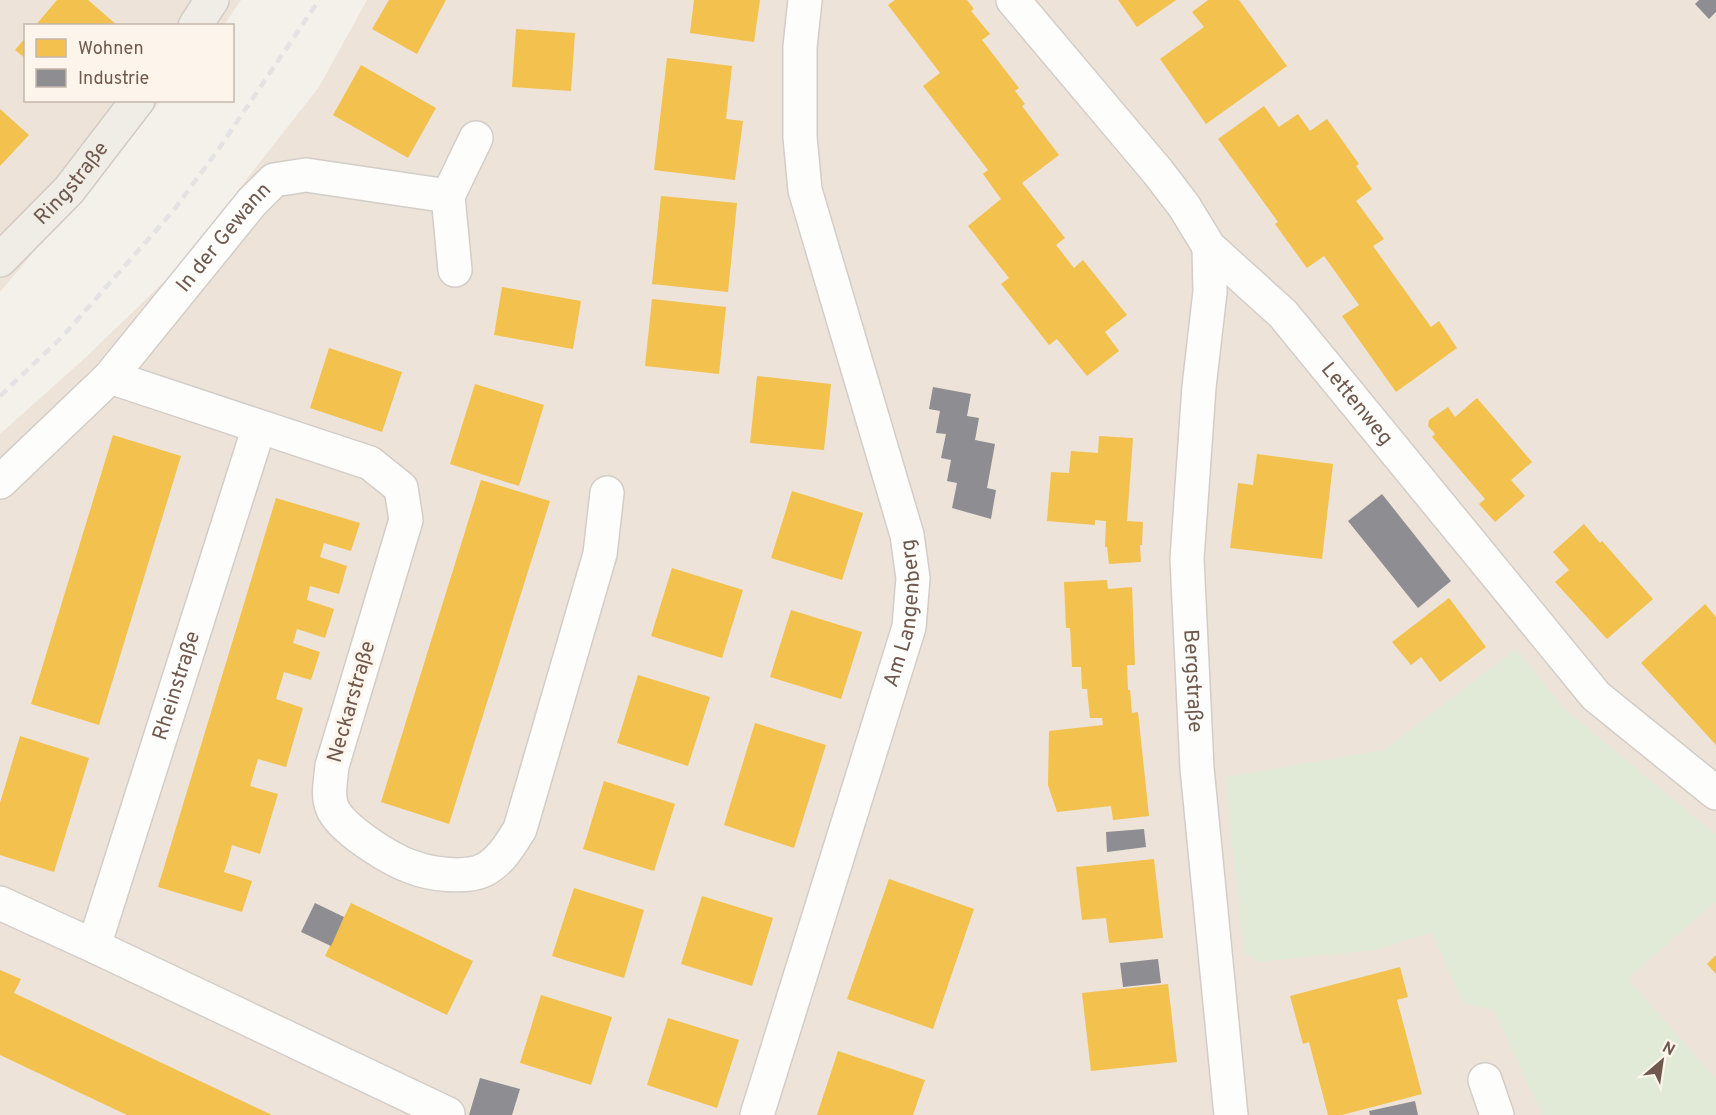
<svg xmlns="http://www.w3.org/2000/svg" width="1716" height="1115" viewBox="0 0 1716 1115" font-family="Overpass,sans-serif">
<rect width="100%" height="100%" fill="#f4f0ea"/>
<g fill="#ede3d8">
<path d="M0 0H241L224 25 26 26V100L161 101 0 292Z"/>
<path d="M367 0H1716V1115H0V434L84 359 173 273 319 87Z"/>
</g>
<path fill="#e1ead6" d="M1516 649 1563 707 1716 835V901L1628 979 1716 1079V1115H1541L1542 1114 1494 1010 1463 1003 1432 932 1376 950 1259 962 1244 952 1225 777 1384 750Z"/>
<g fill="#f2c14e">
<path d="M57 0H88L118 26H35Z"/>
<path d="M389 0H446L417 54 372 29Z"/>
<path d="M694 0H760L754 42 690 33Z"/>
<path d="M895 0H967L974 9 971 11 990 34 982 40 1019 88 1015 91 1025 104 1022 106 1059 155 1022 183 1065 238 1056 245 1074 268 1083 260 1127 315 1105 332 1119 351 1087 376 1057 339 1049 345 1001 284 1009 278 968 226 1001 199 983 174 988 170 923 86 940 73 888 5Z"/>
<path d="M1118 0H1176L1137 27Z"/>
<path d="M1208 0H1239L1287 66 1206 124 1160 59 1204 27 1192 12Z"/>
<path d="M516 29 575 33 571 91 512 87Z"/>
<path d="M26 37V59L15 50Z"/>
<path d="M667 58 732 66 726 119 743 121 735 180 654 170Z"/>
<path d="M361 65 436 108 408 158 333 115Z"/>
<path d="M1264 106 1279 127 1298 114 1310 131 1327 119 1359 164 1356 166 1372 189 1356 201 1384 239 1373 246 1431 327 1439 321 1457 348 1396 392 1342 316 1359 305 1324 256 1307 268 1275 224 1278 222 1218 139Z"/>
<path d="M0 109 29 135 0 166Z"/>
<path d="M661 196 737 203 728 292 652 284Z"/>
<path d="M502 287 581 301 573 349 494 335Z"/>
<path d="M652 299 726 307 719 374 645 366Z"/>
<path d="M329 348 402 372 382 432 310 408Z"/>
<path d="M757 376 831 384 824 450 750 443Z"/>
<path d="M475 384 544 405 519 486 450 464Z"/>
<path d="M1477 398 1532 462 1511 480 1525 496 1495 522 1479 504 1485 499 1432 437 1435 434 1428 426 1429 420 1448 407 1455 417Z"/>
<path d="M113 435 181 456 99 725 31 704Z"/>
<path d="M1099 436 1133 438 1127 521 1143 522 1142 545H1140L1141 562 1109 564 1107 547H1105L1106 521 1095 520V525L1047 521 1051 472 1069 473 1071 451 1098 453Z"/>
<path d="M1257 454 1333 464 1322 559 1230 548 1238 483 1253 485Z"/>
<path d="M481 480 550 501 449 824 381 802Z"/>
<path d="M792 491 863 513 842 580 771 558Z"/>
<path d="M276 498 360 523 351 551 324 543 320 557 347 566 339 594 310 586 307 600 334 609 325 638 297 629 293 643 320 652 311 680 284 672 276 699 303 708 286 767 258 759 250 786 278 794 260 854 232 845 228 860 224 872 252 881 242 912 158 887Z"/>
<path d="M1584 524 1600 543 1602 541 1653 599 1607 639 1555 582 1569 570 1553 552Z"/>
<path d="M672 568 743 590 722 658 651 636Z"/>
<path d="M1107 580 1108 589 1132 587 1135 665H1127L1128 690H1130L1132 713 1138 712 1149 816 1113 820 1111 806 1057 812 1048 785 1049 731 1103 725 1102 718H1090L1087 689H1082L1081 667H1072L1070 628H1066L1064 582Z"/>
<path d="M1449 598 1486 647 1440 682 1421 657 1411 665 1392 642Z"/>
<path d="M1705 604 1716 617V745L1641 663Z"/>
<path d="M791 610 862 632 841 699 770 677Z"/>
<path d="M638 675 710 697 688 766 617 743Z"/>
<path d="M755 723 826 745 794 848 724 825Z"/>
<path d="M20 736 89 758 54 872 0 855V803Z"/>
<path d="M604 781 675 804 654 871 583 849Z"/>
<path d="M1154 859 1163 938 1109 943 1106 918 1082 920 1076 867Z"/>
<path d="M889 879 974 909 933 1029 847 999Z"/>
<path d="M574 888 644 910 624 978 552 956Z"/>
<path d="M702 896 773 918 752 986 681 964Z"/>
<path d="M351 903 473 961 447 1015 325 956Z"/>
<path d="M1716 955V974L1707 964Z"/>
<path d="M1400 967 1408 997 1397 1000 1422 1094 1342 1115H1328L1309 1042 1303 1044 1290 996Z"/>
<path d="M0 970 21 979 14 993 272 1115H127L0 1055Z"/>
<path d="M1168 984 1177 1062 1091 1071 1082 993Z"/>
<path d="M541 995 612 1017 591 1085 520 1063Z"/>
<path d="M668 1018 739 1040 717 1108 647 1085Z"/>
<path d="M838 1051 925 1080 913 1115H817Z"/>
</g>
<g fill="#8d8d92">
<path d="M1699 0H1716V12L1709 19 1695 4Z"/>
<path d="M933 387 971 394 967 416 979 418 975 440 995 444 987 488 996 490 991 519 952 508 957 483 947 481 951 460 941 458 946 434 936 433 940 411 929 409Z"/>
<path d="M1382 494 1451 581 1418 608 1348 521Z"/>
<path d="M1144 829 1146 847 1107 852 1106 832Z"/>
<path d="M315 903 344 917 331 946 301 932Z"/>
<path d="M1158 959 1161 983 1123 987 1120 963Z"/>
<path d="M480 1078 520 1089 512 1115H469Z"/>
<path d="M1415 1101 1418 1115H1370L1369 1111Z"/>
</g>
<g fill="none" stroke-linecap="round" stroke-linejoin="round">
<g stroke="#d3cdc8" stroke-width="36">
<g id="minor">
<path id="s1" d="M1013 0 1158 172 1184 206 1209 247 1283 314 1596 696 1716 793"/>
<path d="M448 196 455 270"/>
<path id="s2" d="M1209 247 1210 292 1199 387 1187 559 1197 768 1231 1115"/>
<path id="s3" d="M110 377 252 202 274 180 306 175 448 196 476 138"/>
<path d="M0 482 110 377 370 463 401 488 406 520 332 766C331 779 327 795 332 807 339 828 391 860 412 867 430 874 465 879 484 870 501 861 510 845 520 829L600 554 607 493"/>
<path d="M0 903 94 946 448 1114"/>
<path id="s4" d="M94 946 259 427"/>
<path d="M1485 1080 1497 1115"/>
<path id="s5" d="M757 1115 909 627 913 578 907 535 805 190 800 137V47L805 0"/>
</g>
</g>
<g stroke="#d3cbc7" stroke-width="36">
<g id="major">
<path d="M195 26 212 0"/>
<path id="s6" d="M0 260 69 190 138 100"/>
</g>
</g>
<use href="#minor" stroke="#fdfdfc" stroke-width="33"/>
<use href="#major" stroke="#f0ece6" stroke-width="33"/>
<path stroke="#e4e2e3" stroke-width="4.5" stroke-dasharray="9 6" stroke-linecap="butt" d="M0 396 63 336 173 211 218 150 319 0"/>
</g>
<g text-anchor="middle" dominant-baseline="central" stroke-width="6" stroke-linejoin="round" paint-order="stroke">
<g font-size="21" fill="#6f594d" stroke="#fdf5eb">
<text stroke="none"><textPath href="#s6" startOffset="105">Ringstraße</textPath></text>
<text stroke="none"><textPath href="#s3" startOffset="180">In der Gewann</textPath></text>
<text stroke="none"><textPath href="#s1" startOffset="532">Lettenweg</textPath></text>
<text stroke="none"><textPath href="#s5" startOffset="524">Am Langenberg</textPath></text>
<text stroke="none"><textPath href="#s2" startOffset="435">Bergstraße</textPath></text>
<text stroke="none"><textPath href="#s4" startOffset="273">Rheinstraße</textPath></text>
<text transform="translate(352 702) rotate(-74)">Neckarstraße</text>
</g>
</g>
<rect x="24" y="24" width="210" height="78" fill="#fdf5eb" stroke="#c4b7ac" stroke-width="1.5"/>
<rect x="36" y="39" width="30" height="18" fill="#f2c14e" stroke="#c4b7ac" stroke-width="1.5"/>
<text x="78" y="54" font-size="18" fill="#6f594d">Wohnen</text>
<rect x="36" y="69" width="30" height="18" fill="#8d8d92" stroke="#c4b7ac" stroke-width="1.5"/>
<text x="78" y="84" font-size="18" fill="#6f594d">Industrie</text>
<g transform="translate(1662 1061) rotate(29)" stroke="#fdf5eb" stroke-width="4.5" paint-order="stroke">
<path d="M0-4.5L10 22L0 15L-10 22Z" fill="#6f594d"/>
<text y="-9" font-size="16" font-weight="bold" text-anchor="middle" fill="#6f594d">N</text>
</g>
</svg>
